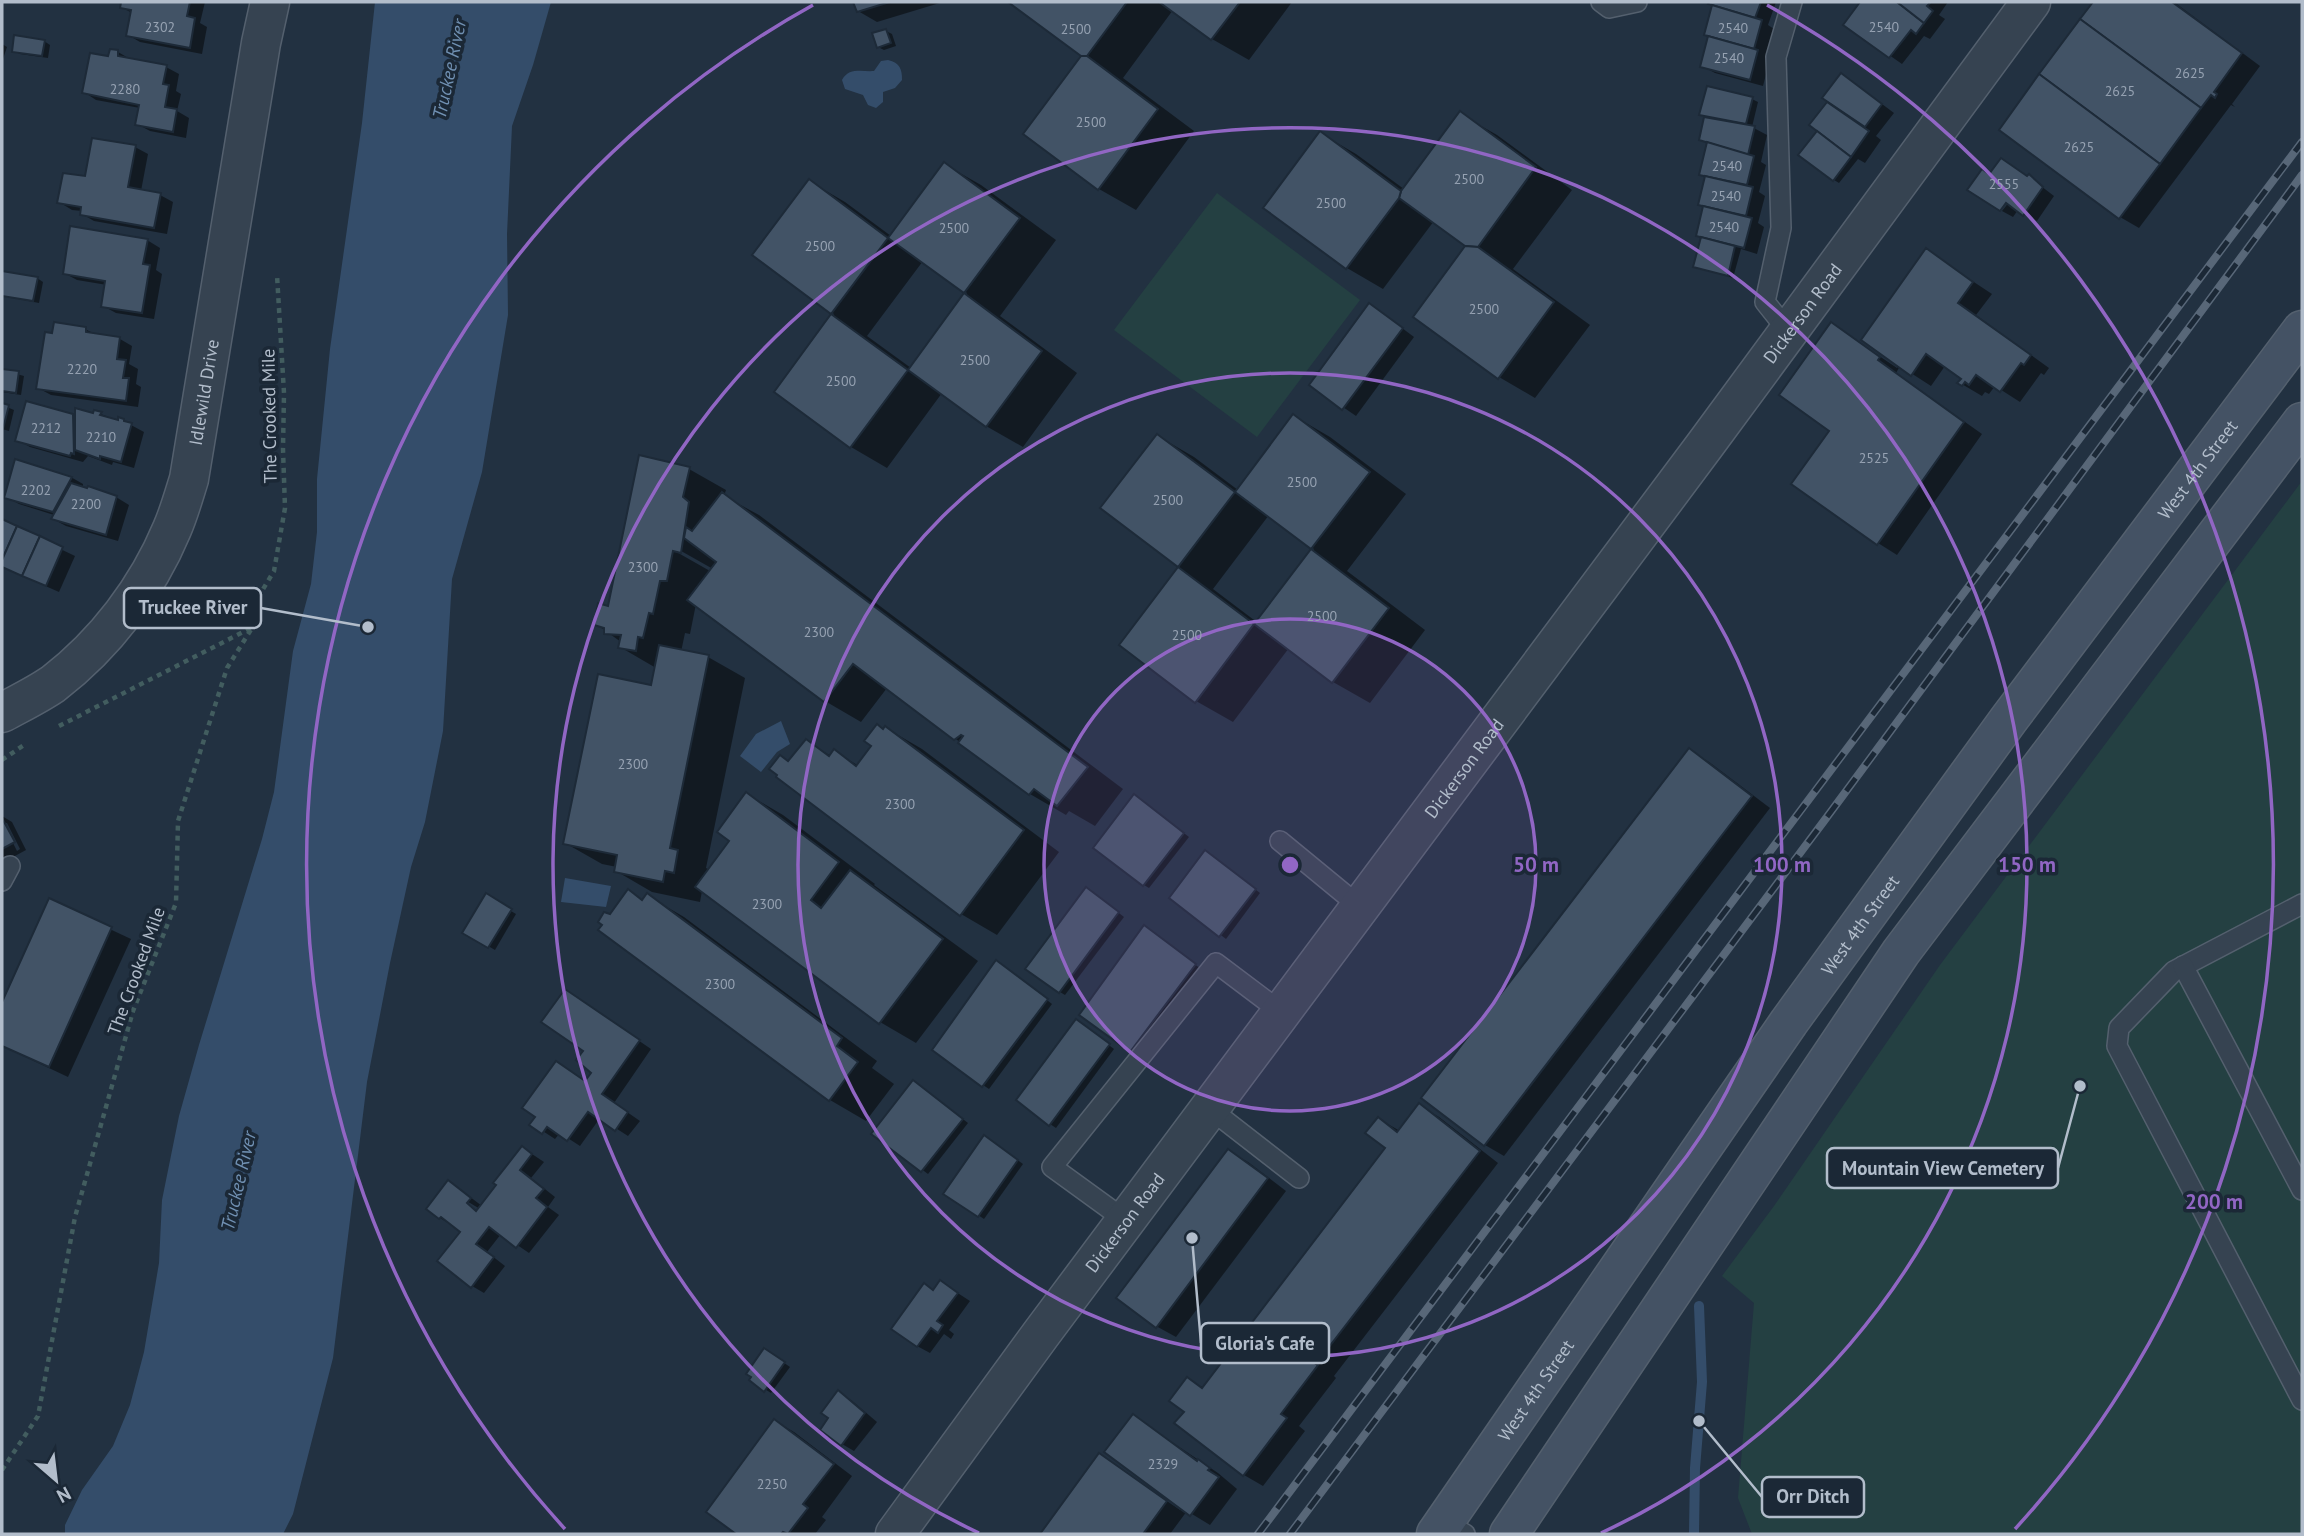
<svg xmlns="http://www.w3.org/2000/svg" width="2304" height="1536" viewBox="0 0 2304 1536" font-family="'PT Sans',sans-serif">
<rect width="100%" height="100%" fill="#223141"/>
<g fill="#244042">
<path d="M1217 193 1360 300 1257 437 1114 330Z"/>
<path d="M2302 481V1534H1752L1738 1498 1754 1303 1722 1276 1774 1206 1940 965Z"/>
</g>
<g fill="#344d6a">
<path d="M375 2H551L533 65 512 126 507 234 508 315 482 472 452 579 443 731 425 822 411 867 390 963 367 1082 333 1358 293 1514 283 1534H65V1525L82 1490 113 1446 130 1405 144 1352 159 1263 162 1200 179 1116 199 1045 262 839 274 792 293 651 311 584 317 532V479L330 349 362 123Z"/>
<path d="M888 60C900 63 902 69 902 80L895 88 883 92V102L876 108 868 105 863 95 845 89 842 80C849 67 862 72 874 71L881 61Z"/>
<path d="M781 721 790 744 777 752 761 772 740 756 756 734Z"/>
<path d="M565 878 611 886 606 907 561 902Z"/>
</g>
<g fill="#0007" fill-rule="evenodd">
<path d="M122 2H205L200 23 207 27 202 54 140 42 128 35 132 13 121 7Z"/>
<path d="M855 2H943L877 22 858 11Z"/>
<path d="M1011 2H1292L1249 60 1212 39 1173 10 1123 78 1194 131 1136 210 1099 189 1025 134 1084 55Z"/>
<path d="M1710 2H1776L1768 25 1774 29 1766 57 1770 59 1763 86 1715 73 1702 66 1714 6Z"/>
<path d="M1862 2H1948L1939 15 1945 19 1930 39 1924 36 1902 64 1846 25Z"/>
<path d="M2095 2H2174L2260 66 2232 104 2235 107 2231 105 2139 228 2120 217 2001 129Z"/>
<path d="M886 31 892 34 896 46 884 50 878 47Z"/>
<path d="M44 41 50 45 48 58 20 54 14 51Z"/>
<path d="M2 44 7 47 3 59H2Z"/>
<path d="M118 52 130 59 166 67 179 74 176 91 181 94 177 111 189 118 186 138 150 131 137 124 140 108 96 100 84 92 109 58Z"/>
<path d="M1854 83 1894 113 1876 136 1881 140 1865 163 1858 159 1839 183 1834 180 1819 130 1811 125 1830 101Z"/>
<path d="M1752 99 1758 102 1752 127 1767 135 1761 162 1766 165 1759 192 1765 196 1758 223 1764 227 1757 254 1741 249 1733 278 1695 266 1703 238 1709 144 1701 139 1706 117 1701 114Z"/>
<path d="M1460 114 1497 135 1572 190 1513 269 1590 325 1535 398 1499 377 1467 246 1434 221 1383 289 1347 268 1320 133 1356 154 1404 189Z"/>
<path d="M135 147 148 154 141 191 160 195 173 202 167 234 94 221 82 214V211L72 210 59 202 86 178Z"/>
<path d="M944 164 981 185 1056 240 1000 316 1077 373 1023 447 986 426 942 393 887 468 851 447 776 392 834 314 754 255 809 181 845 202 891 236ZM923 261 967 293 911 368 867 336Z"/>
<path d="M2029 177 2054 196 2037 221 2018 210 2013 217 2002 211Z"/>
<path d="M147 240 160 248 156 270 162 274 154 319 116 313 103 306 107 285 77 280 64 273Z"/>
<path d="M1927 251 1992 294 1976 315 2049 368 2044 375 2041 373 2020 402 1995 386 1989 394 1985 392 1982 396 1960 383 1963 378 1945 366 1931 386 1900 366 1896 373 1982 434 1897 555 1878 543 1832 431V324L1897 368Z"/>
<path d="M2 273 37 278 43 282 39 303 2 296Z"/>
<path d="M1382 313 1414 337 1356 416 1311 385Z"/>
<path d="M85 329 97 335 120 339 132 346 129 364 138 369 136 384 141 387 138 407 51 395 38 388Z"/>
<path d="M2 370 24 376 21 395 2 392Z"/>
<path d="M27 403 75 416 76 410 94 415 95 412 131 425 144 432 134 468 113 462 112 465 88 456 83 462 30 447 17 440Z"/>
<path d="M2 405 14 410 9 431 2 429Z"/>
<path d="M1294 416 1330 437 1406 494 1347 571 1425 630 1370 703 1333 682 1289 648 1233 722 1196 701 1121 645 1180 566 1103 508 1158 436 1194 457 1238 490ZM1269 515 1314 549 1258 623 1213 589Z"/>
<path d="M689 469 726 490 724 496 759 515 1123 789 1095 826 1069 811 1066 815 1030 794 887 688 861 722 825 701 696 604 690 634 685 633 681 652 708 657 745 678 706 868 710 870 731 840 747 794 783 815 875 884 874 885 978 961 916 1043 880 1022 702 891 700 902 652 892 616 871 617 867 602 864 565 843 652 687 656 668 620 647 621 642 596 624 610 608ZM674 547 713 569 710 571 673 550Z"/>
<path d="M69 476 83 484V489L116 497 129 505 118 541 66 526 53 519 54 515 19 504 6 497Z"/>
<path d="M2 521 75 556 59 592 2 567Z"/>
<path d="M886 728 922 749 1059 852 997 935 961 914 790 762 806 741 831 756 834 751 859 766Z"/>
<path d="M1690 751 1709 762 1770 808 1504 1156 1485 1145 1423 1097Z"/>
<path d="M1140 799 1189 837 1149 888 1144 885Z"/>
<path d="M2 816 12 822 26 850 2 863ZM3 823H7L20 849 17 851Z"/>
<path d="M1211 855 1260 893 1226 939 1172 898Z"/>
<path d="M629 892 644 901 648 896 684 917 877 1061 872 1068 894 1084 866 1121 830 1100 610 916Z"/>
<path d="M1092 892 1124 917 1065 995 1060 992Z"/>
<path d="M486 896 516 914 495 950 464 932Z"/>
<path d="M50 901 131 939 68 1077 2 1046V1007Z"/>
<path d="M1150 931 1201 969 1136 1053 1131 1050Z"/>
<path d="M1002 965 1052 1004 989 1089 983 1085Z"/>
<path d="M578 999 651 1049 614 1103 640 1121 628 1136 600 1118 580 1146 560 1133 555 1139 532 1124 586 1083 594 1072 585 1051Z"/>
<path d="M1082 1025 1114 1049 1056 1128 1050 1124Z"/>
<path d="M919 1085 968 1123 928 1174 874 1134Z"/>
<path d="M1420 1106 1439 1117 1498 1163 1334 1376 1336 1378 1299 1426 1305 1431 1263 1486 1244 1475 1186 1411 1188 1379 1204 1388 1387 1148 1379 1119 1400 1131Z"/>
<path d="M990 1141 1023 1164 984 1219 945 1193Z"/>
<path d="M523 1148 544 1162 531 1178 555 1197 548 1207 559 1215 529 1253 501 1234 487 1252 505 1266 484 1293 472 1286 463 1232 440 1218 461 1190 482 1206ZM460 1197 480 1209 478 1211 458 1200Z"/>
<path d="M1229 1151 1248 1162 1286 1191 1176 1337 1156 1326Z"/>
<path d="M953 1290 970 1301 949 1330 954 1334 951 1339 944 1334 930 1353 917 1346 935 1291Z"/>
<path d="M770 1353 790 1367 771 1393 751 1380Z"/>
<path d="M838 1393 851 1400 877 1422 854 1451 842 1444 831 1418Z"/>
<path d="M1133 1416 1218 1473 1237 1489 1210 1525 1187 1511 1170 1534H1043L1100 1455 1180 1510 1182 1507Z"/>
<path d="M775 1421 794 1432 852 1476 822 1517 826 1520 815 1534H739L708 1511Z"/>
</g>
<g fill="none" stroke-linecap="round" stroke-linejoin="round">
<path stroke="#344d6a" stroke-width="10" d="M1694 1534 1695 1468 1702 1382 1699 1306"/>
</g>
<g fill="#425366" stroke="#1d2a38" stroke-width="2">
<path d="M121 2H190L187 16 195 18 190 48 126 36 131 10 120 8Z"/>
<path d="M853 2H890L857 12Z"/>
<path d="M1008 2H1127L1087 56H1081Z"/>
<path d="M1159 2H1240L1211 40Z"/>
<path d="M1709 2H1761L1755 18 1708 4Z"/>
<path d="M1860 2H1897L1924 23 1916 34 1911 30 1889 58 1843 25Z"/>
<path d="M1897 2H1931L1927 6 1933 11 1924 23Z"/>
<path d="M2093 2H2172L2242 53 2214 92 2217 94 2215 98 2211 95 2201 108 2080 19Z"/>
<path d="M1712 5 1762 20 1754 49 1704 35Z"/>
<path d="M2080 19 2201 108 2160 164 2039 74Z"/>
<path d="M886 29 891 43 877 48 872 33Z"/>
<path d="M14 35 45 40 42 56 12 52Z"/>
<path d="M1708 36 1758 50 1750 80 1700 67Z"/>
<path d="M110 49 118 50V56L167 65 163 84 169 85 165 107 177 109 173 132 135 125 139 105 82 93 90 53 108 56Z"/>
<path d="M1081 56H1087L1158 109 1098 190 1023 134Z"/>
<path d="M1841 73 1882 104 1865 127 1822 98Z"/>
<path d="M2039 74 2160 164 2119 219 1999 130Z"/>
<path d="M1707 86 1753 97 1746 124 1699 115Z"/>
<path d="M1827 102 1869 131 1851 157 1809 125Z"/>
<path d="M1460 111 1536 167 1478 247 1465 246 1399 198 1401 191Z"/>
<path d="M1704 117 1755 126 1748 155 1699 140Z"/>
<path d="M1320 131 1401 191 1399 198 1346 269 1263 208Z"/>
<path d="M1817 131 1851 157 1833 181 1798 155Z"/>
<path d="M92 138 136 145 128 187 161 193 154 228 80 215 81 207 57 203 63 173 85 176Z"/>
<path d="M1707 142 1754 156 1747 185 1699 175Z"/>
<path d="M2001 158 2027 176 2029 174 2043 187 2023 216 2006 203 2000 211 1967 190 1982 169 1989 174Z"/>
<path d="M944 162 1020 218 964 293 888 238Z"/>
<path d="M1705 176 1753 187 1746 216 1698 205Z"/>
<path d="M809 179 888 238 831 314 752 255Z"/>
<path d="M1703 206 1752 218 1744 248 1696 236Z"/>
<path d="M70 226 148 239 143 264 150 265 142 313 101 307 105 281 63 274Z"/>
<path d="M1701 237 1735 246 1728 276 1693 267Z"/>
<path d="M1465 246 1478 247 1554 302 1498 379 1413 317Z"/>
<path d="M1926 248 1973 282 1958 303 2031 355 2024 365 2021 363 2000 392 1976 375 1969 385 1965 382 1962 386 1957 383 1961 379 1926 354 1911 376 1861 340Z"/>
<path d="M2 271 38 277 33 301 2 296Z"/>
<path d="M964 293 1042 351 986 427 908 370Z"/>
<path d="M1369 303 1403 328 1342 410 1309 385Z"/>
<path d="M831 314 908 370 850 448 774 392Z"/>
<path d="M54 322 86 327V332L120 337 117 359 126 360 123 378H129L126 401 36 389 45 332 52 333Z"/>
<path d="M1831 322 1880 357 1878 360 1964 422 1877 545 1791 484 1829 431 1779 395Z"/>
<path d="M2 369 19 371 16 393 2 391Z"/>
<path d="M26 401 73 414 74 454 71 453 70 456 15 441Z"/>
<path d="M2 403 9 405 3 429H2Z"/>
<path d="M75 408 93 413 94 410 102 412 100 415 118 420V417L124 419V421L132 423 121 462 100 456V459L75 450Z"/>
<path d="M1293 414 1370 472 1311 549 1235 492Z"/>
<path d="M1157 434 1235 492 1178 567 1100 508Z"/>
<path d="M639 455 690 467 683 497 689 502 681 553 673 551 667 581H660L653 614 649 613 643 638 638 637 636 651 618 648 621 635 604 634V628L594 625 598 603 608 606Z"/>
<path d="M15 459 72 477 53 512 4 498Z"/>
<path d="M71 483 87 488 88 486 117 496 106 535 51 519Z"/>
<path d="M722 492 1088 767 1057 806 1034 789 1029 795 958 743 963 736 961 735 954 740 853 664 824 702 687 600 716 562 684 538 686 527 692 531Z"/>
<path d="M2 519 17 526 2 560Z"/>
<path d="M17 526 40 536 22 576 2 567V560Z"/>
<path d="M40 536 63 547 46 586 22 576Z"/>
<path d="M1311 549 1389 608 1332 683 1254 624Z"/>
<path d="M1178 567 1254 624 1195 703 1119 645Z"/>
<path d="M659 645 709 655 670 848 678 850 674 873 665 871 663 882 614 872 617 855 563 844 598 674 651 685Z"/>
<path d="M877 724 883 729 885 726 1024 830 960 916 776 777 777 775 769 769 780 755 788 761 806 739 829 756 834 749 856 766 871 746 864 741Z"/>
<path d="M1689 748 1752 796 1484 1146 1421 1098Z"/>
<path d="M746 792 839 862 811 900 821 908 850 870 943 939 879 1024 695 887 729 841 717 832Z"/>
<path d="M1134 794 1184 833 1143 886 1093 848Z"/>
<path d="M2 818 15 842 2 849Z"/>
<path d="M1205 850 1256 889 1219 937 1169 898Z"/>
<path d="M1086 887 1119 912 1059 993 1025 969Z"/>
<path d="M628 889 642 900 647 893 842 1038 837 1046 858 1062 829 1101 598 930 602 925 598 922 604 912 610 914Z"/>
<path d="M486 893 512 909 488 948 462 933Z"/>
<path d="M49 898 112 927 49 1067 2 1046V1002Z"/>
<path d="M1144 925 1196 964 1130 1052 1079 1015Z"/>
<path d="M996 960 1048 999 982 1087 932 1050Z"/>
<path d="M565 989 640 1040 602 1094 628 1112 615 1131 588 1112 567 1141 547 1127 542 1134 529 1125 535 1117 522 1108 556 1061 585 1081 591 1073 576 1060 583 1051 541 1022Z"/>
<path d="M1076 1019 1110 1044 1049 1126 1016 1100Z"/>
<path d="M913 1080 963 1119 921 1172 871 1134Z"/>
<path d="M1419 1103 1480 1151 1316 1364 1318 1365 1281 1414 1287 1418 1243 1476 1174 1423 1184 1412 1169 1401 1187 1377 1202 1388 1385 1148 1365 1133 1378 1117 1397 1132Z"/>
<path d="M984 1135 1018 1160 978 1217 943 1194Z"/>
<path d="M522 1146 532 1154 520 1170 544 1189 536 1198 547 1207 516 1248 489 1227 476 1244 494 1257 471 1288 437 1261 460 1232 441 1217 439 1219 426 1209 448 1180 471 1198 467 1203 476 1211 496 1185 493 1183Z"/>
<path d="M1228 1149 1268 1178 1156 1328 1116 1298Z"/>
<path d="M940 1280 958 1293 937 1321 943 1325 938 1333 931 1328 917 1347 891 1329 924 1283 933 1290Z"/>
<path d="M764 1348 785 1362 764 1392 749 1380 751 1377 746 1374Z"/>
<path d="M838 1390 865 1413 841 1446 820 1430 828 1418 821 1413Z"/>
<path d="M1133 1414 1197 1461 1198 1459 1210 1468 1208 1470 1219 1477 1190 1516 1104 1452Z"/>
<path d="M774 1419 834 1464 803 1504 808 1508 788 1534 783 1532 781 1534H736L706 1512Z"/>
<path d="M1099 1453 1167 1501 1143 1534H1040Z"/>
</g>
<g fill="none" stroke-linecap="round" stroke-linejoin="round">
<g stroke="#54606e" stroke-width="22">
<g id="service">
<path d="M1601 2 1609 8 1637 2"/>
<path d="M1788 331 1765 302 1781 228 1776 57 1792 2"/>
<path d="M1280 841 1359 906"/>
<path d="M2 881 10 866"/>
<path d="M2302 904 2174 971 2119 1028 2117 1046 2302 1400"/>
<path d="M2183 966 2302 1190"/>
<path d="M1209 1108 1299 1178"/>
<path d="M1125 1220 1052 1167 1216 963 1281 1012"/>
<path d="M1444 1522 1465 1534"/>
</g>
</g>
<g stroke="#54606e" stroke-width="41">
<g id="minor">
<path id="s1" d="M895 1534 1041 1334 1705 445 2031 2"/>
</g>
</g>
<g stroke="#54606e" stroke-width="41">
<g id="tertiary">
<path id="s2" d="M2 713C18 704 37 695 53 684 105 644 147 589 172 529 179 513 184 495 189 479L261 43 270 2"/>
</g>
</g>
<g stroke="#54606e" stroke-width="41">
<g id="secondary">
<path id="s3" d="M1436 1534 1789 1022 2009 719 2302 330"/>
<path d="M1509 1534 1901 952 2302 422"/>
</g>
</g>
<g stroke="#425d5f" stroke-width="4.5" stroke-dasharray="5 5" stroke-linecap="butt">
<path d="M59 726 251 628"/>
<path d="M2 760 24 745"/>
<path d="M2 1470 38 1416 75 1217 133 1011 176 903 178 821 227 668 252 628 251 609 274 571 285 508 283 449 284 393 277 275"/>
</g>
<use href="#service" stroke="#364351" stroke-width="19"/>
<use href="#minor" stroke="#364351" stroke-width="38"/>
<use href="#tertiary" stroke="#364351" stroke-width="38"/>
<use href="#secondary" stroke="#445264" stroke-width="38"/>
<g stroke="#586778" stroke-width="8">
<g id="rail">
<path d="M1258 1534 2302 142"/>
<path d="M1290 1534 1824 821 2302 175"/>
</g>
</g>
<use href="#rail" stroke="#1b2836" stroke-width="5" stroke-dasharray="16" stroke-linecap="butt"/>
</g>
<circle cx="1290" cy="865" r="246" fill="#9166c4" fill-opacity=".12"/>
<g fill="none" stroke="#9166c4" stroke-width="3.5">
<circle cx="1290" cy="865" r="246"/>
<circle cx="1290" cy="865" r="492"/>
<path d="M979 1533A737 737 0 1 1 1601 1533"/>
<path d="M565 1529A983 983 0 0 1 813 5M1767 5A983 983 0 0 1 2015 1529"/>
</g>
<g text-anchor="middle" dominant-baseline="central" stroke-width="7" stroke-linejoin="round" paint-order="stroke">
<g font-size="14" fill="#96a2b2">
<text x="160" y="27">2302</text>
<text x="1884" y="27">2540</text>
<text x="1733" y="28">2540</text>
<text x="1076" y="29">2500</text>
<text x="1729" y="58">2540</text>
<text x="2190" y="73">2625</text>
<text x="125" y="89">2280</text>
<text x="2120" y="91">2625</text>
<text x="1091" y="122">2500</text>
<text x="2079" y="147">2625</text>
<text x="1727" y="166">2540</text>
<text x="1469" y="179">2500</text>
<text x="2004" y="184">2555</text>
<text x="1726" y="196">2540</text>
<text x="1331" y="203">2500</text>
<text x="1724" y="227">2540</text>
<text x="954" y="228">2500</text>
<text x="820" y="246">2500</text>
<text x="1484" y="309">2500</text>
<text x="975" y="360">2500</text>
<text x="82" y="369">2220</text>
<text x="841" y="381">2500</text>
<text x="46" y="428">2212</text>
<text x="101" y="437">2210</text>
<text x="1874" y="458">2525</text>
<text x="1302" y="482">2500</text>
<text x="36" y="490">2202</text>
<text x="1168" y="500">2500</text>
<text x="86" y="504">2200</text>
<text x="643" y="567">2300</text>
<text x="1322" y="616">2500</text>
<text x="819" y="632">2300</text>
<text x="1187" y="635">2500</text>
<text x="633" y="764">2300</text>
<text x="900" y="804">2300</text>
<text x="767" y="904">2300</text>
<text x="720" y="984">2300</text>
<text x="1163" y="1464">2329</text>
<text x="772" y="1484">2250</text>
</g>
<g font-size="18" fill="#b2bdcb" stroke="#1b2836">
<text stroke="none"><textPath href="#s1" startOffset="1521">Dickerson Road</textPath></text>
<text stroke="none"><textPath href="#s2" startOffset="397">Idlewild Drive</textPath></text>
<text transform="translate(269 416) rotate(-91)">The Crooked Mile</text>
<text stroke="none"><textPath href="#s3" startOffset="1309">West 4th Street</textPath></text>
<text stroke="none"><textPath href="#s1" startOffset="954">Dickerson Road</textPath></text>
<text stroke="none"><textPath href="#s3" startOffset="742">West 4th Street</textPath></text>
<text transform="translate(136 971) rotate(-70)">The Crooked Mile</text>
<text stroke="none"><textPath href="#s1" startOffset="387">Dickerson Road</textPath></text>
<text stroke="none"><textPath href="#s3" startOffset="175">West 4th Street</textPath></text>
</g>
<g font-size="19" font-style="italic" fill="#7090b2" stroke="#1b2836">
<text transform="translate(449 69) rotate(-78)">Truckee River</text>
<text transform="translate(238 1181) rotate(-77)">Truckee River</text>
</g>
</g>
<circle cx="1290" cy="865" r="10" fill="#9166c4" stroke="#1b2836" stroke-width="3.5"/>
<g font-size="21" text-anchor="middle" font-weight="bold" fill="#9166c4" stroke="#1b2836" stroke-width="7" stroke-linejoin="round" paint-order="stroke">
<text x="1536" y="872">50 m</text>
<text x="1782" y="872">100 m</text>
<text x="2027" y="872">150 m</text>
<text x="2214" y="1209">200 m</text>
</g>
<path fill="none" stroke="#b2bdcb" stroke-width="2.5" d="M368 627L261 608M2080 1086L2058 1168M1192 1238L1201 1343M1699 1421L1762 1497"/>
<g fill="#b2bdcb" stroke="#1b2836" stroke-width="2.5">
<circle cx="368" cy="627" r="7"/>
<circle cx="2080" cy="1086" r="7"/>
<circle cx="1192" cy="1238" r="7"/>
<circle cx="1699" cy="1421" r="7"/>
</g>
<g fill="#1b2836" stroke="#b2bdcb" stroke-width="2.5">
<rect x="124" y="588" width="137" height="40" rx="7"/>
<rect x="1827" y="1148" width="231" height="40" rx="7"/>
<rect x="1201" y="1323" width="128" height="40" rx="7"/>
<rect x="1762" y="1477" width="102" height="40" rx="7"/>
</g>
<g font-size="19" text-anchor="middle" font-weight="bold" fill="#b2bdcb">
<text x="193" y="614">Truckee River</text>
<text x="1943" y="1175">Mountain View Cemetery</text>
<text x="1265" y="1350">Gloria's Cafe</text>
<text x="1813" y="1503">Orr Ditch</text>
</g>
<rect width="2304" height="1536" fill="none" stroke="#b2bdcb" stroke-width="7"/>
<g transform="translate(56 1480) rotate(152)" stroke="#1b2836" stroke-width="5" paint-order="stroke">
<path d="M0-5L12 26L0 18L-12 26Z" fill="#b2bdcb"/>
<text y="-10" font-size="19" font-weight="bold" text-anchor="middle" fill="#b2bdcb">N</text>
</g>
</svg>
